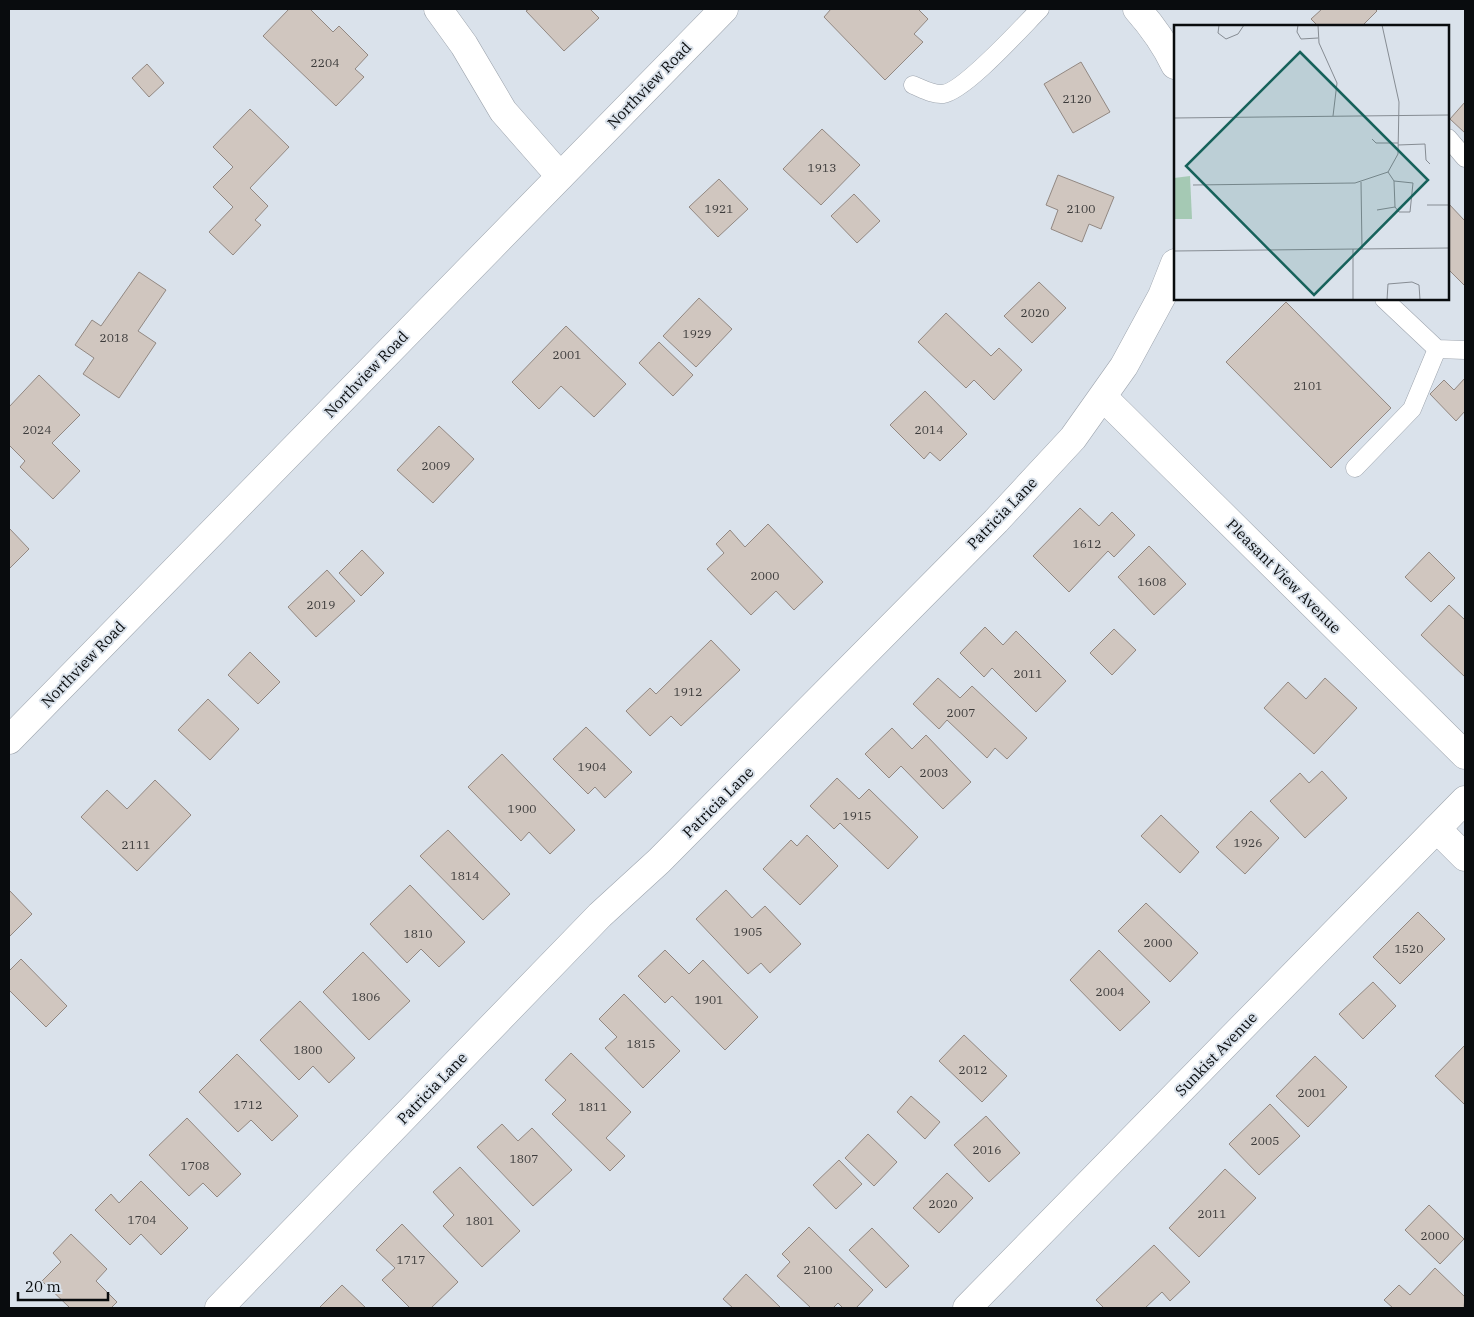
<svg xmlns="http://www.w3.org/2000/svg" width="1474" height="1317" viewBox="0 0 1474 1317" font-family="'IBM Plex Serif',serif">
<rect width="100%" height="100%" fill="#dae2eb"/>
<g fill="#d0c6bf" stroke="#928882">
<path d="M289 9H310L333 32 339 26 368 55 355 69 364 77 336 106 263 36Z"/>
<path d="M529 9H590L599 18 564 51 526 11Z"/>
<path d="M831 9H918L928 19 914 34 923 42 885 80 824 17Z"/>
<path d="M1322 9H1375L1377 11 1362 26H1318L1311 19Z"/>
<path d="M1081 62 1110 112 1073 133 1044 84Z"/>
<path d="M147 64 164 83 149 97 132 78Z"/>
<path d="M1465 102V133L1450 119Z"/>
<path d="M250 109 289 147 250 188 268 206 255 220 261 225 233 255 209 232 233 207 213 187 233 167 213 147Z"/>
<path d="M822 129 860 165 821 205 783 169Z"/>
<path d="M1058 175 1114 197 1101 229 1089 224 1082 242 1051 229 1058 210 1046 205Z"/>
<path d="M719 179 748 209 718 237 689 207Z"/>
<path d="M854 194 880 221 857 243 831 216Z"/>
<path d="M1448 203 1465 221V286L1448 269Z"/>
<path d="M139 272 166 290 138 331 156 343 119 398 83 374 94 358 75 345 92 320 101 326Z"/>
<path d="M1039 282 1066 308 1032 343 1004 316Z"/>
<path d="M699 298 732 329 696 367 663 336Z"/>
<path d="M1286 302 1391 408 1331 468 1226 362Z"/>
<path d="M946 313 991 356 999 348 1022 370 994 400 974 380 966 388 918 342Z"/>
<path d="M566 326 626 384 594 417 561 386 539 409 512 382Z"/>
<path d="M659 342 693 375 673 396 639 363Z"/>
<path d="M39 375 80 415 52 443 80 471 53 499 20 467 25 461 9 445V407Z"/>
<path d="M1465 378V411L1456 421 1430 394 1444 380 1454 390Z"/>
<path d="M925 391 967 434 940 461 930 452 924 459 890 425Z"/>
<path d="M439 426 474 459 433 503 397 470Z"/>
<path d="M1080 508 1099 526 1112 512 1135 535 1114 557 1108 551 1069 592 1033 556Z"/>
<path d="M768 524 823 582 794 610 776 591 751 615 707 569 724 553 716 544 730 530 745 547Z"/>
<path d="M9 528 29 549 9 569Z"/>
<path d="M1149 546 1186 584 1154 615 1118 577Z"/>
<path d="M362 550 384 573 361 596 339 573Z"/>
<path d="M1429 552 1455 578 1431 602 1405 577Z"/>
<path d="M327 570 355 601 316 637 288 607Z"/>
<path d="M1449 605 1465 620V677L1421 635Z"/>
<path d="M985 627 1003 645 1016 631 1066 681 1036 712 992 668 984 677 960 653Z"/>
<path d="M1114 629 1136 650 1112 675 1090 653Z"/>
<path d="M711 640 740 670 681 726 671 716 650 736 626 711 650 688 656 694Z"/>
<path d="M250 652 280 682 258 704 228 675Z"/>
<path d="M938 678 960 698 972 686 1027 738 1007 759 995 748 987 758 947 720 939 729 913 704Z"/>
<path d="M1325 678 1357 708 1314 754 1264 708 1288 682 1306 699Z"/>
<path d="M208 699 239 729 210 760 178 730Z"/>
<path d="M586 727 632 772 605 798 595 787 588 794 553 759Z"/>
<path d="M892 728 912 749 926 735 971 782 943 809 901 766 889 778 865 754Z"/>
<path d="M502 754 575 830 550 854 529 832 521 841 468 787Z"/>
<path d="M1322 771 1347 798 1305 838 1270 801 1300 773 1309 783Z"/>
<path d="M837 778 859 799 869 789 918 837 888 869 840 823 834 829 810 806Z"/>
<path d="M155 780 191 815 137 871 81 817 107 790 127 809Z"/>
<path d="M1251 811 1279 838 1245 874 1216 847Z"/>
<path d="M1161 815 1199 852 1180 873 1141 836Z"/>
<path d="M448 830 510 894 483 920 420 856Z"/>
<path d="M807 835 838 866 800 905 763 869 791 840 797 846Z"/>
<path d="M410 885 465 942 439 967 421 949 407 963 370 924Z"/>
<path d="M9 890 32 914 9 937Z"/>
<path d="M726 890 752 918 765 906 801 944 770 973 761 963 748 974 696 919Z"/>
<path d="M1146 903 1198 953 1170 982 1118 931Z"/>
<path d="M1418 912 1445 939 1400 984 1373 957Z"/>
<path d="M665 950 689 974 703 960 758 1017 725 1050 672 996 665 1003 638 976Z"/>
<path d="M1099 950 1150 1002 1120 1031 1070 980Z"/>
<path d="M363 952 410 1001 369 1040 323 992Z"/>
<path d="M21 959 67 1006 46 1027 9 990V971Z"/>
<path d="M1373 982 1396 1006 1363 1039 1339 1014Z"/>
<path d="M624 994 680 1051 643 1088 605 1048 617 1037 599 1019Z"/>
<path d="M300 1001 355 1058 329 1083 313 1066 299 1080 260 1040Z"/>
<path d="M964 1035 1007 1076 982 1102 939 1061Z"/>
<path d="M1465 1045V1102L1464 1104 1435 1076Z"/>
<path d="M571 1053 631 1112 606 1138 625 1156 610 1171 552 1114 566 1100 545 1080Z"/>
<path d="M237 1054 298 1116 272 1141 251 1120 238 1132 199 1092Z"/>
<path d="M1315 1056 1347 1087 1308 1127 1276 1096Z"/>
<path d="M911 1096 940 1122 925 1139 897 1112Z"/>
<path d="M1270 1104 1300 1136 1259 1175 1229 1144Z"/>
<path d="M986 1116 1020 1153 989 1182 954 1145Z"/>
<path d="M187 1118 241 1174 217 1197 203 1183 189 1196 149 1155Z"/>
<path d="M502 1124 518 1141 532 1128 572 1170 533 1206 477 1147Z"/>
<path d="M868 1134 897 1162 874 1186 845 1158Z"/>
<path d="M839 1160 862 1184 836 1209 813 1185Z"/>
<path d="M460 1167 520 1231 482 1267 443 1226 454 1215 433 1192Z"/>
<path d="M1225 1169 1256 1198 1199 1257 1169 1228Z"/>
<path d="M947 1173 973 1198 939 1233 913 1208Z"/>
<path d="M141 1181 188 1228 161 1255 141 1234 130 1245 95 1210 111 1194 119 1203Z"/>
<path d="M1429 1205 1464 1239 1440 1264 1405 1230Z"/>
<path d="M402 1224 458 1282 431 1308H410L382 1280 395 1268 376 1250Z"/>
<path d="M809 1227 873 1290 856 1308H843L838 1303 833 1308H811L777 1276 790 1262 782 1254Z"/>
<path d="M872 1228 909 1266 886 1288 849 1250Z"/>
<path d="M71 1234 107 1269 96 1281 117 1302 111 1308H70L42 1281 61 1262 53 1253Z"/>
<path d="M1154 1245 1190 1282 1170 1301 1162 1292 1145 1308H1104L1096 1300Z"/>
<path d="M1435 1268 1465 1297 1464 1308H1393L1384 1300 1399 1285 1410 1295Z"/>
<path d="M746 1274 781 1308H733L723 1299Z"/>
<path d="M342 1285 366 1308H319Z"/>
</g>
<g fill="none" stroke-linecap="round" stroke-linejoin="round">
<g stroke="#9ea5ae" stroke-width="19">
<g id="lane">
<path d="M913 85C923 89 933 95 943 94 965 91 1022 27 1040 9"/>
<path d="M1448 138 1465 158"/>
<path d="M1384 299 1437 349 1465 350"/>
<path d="M1355 468 1412 409 1437 349"/>
</g>
</g>
<g stroke="#9ea5ae" stroke-width="29">
<g id="street">
<path d="M1137 9C1152 26 1165 44 1175 65"/>
<path d="M1103 397 1465 755"/>
<path d="M1437 829 1465 857"/>
<path d="M219 1308 600 915 659 861 996 521 1073 438 1124 366 1162 296 1175 263"/>
<path d="M967 1308 1465 800"/>
</g>
</g>
<g stroke="#9ea5ae" stroke-width="29">
<g id="secondary">
<path d="M438 9 464 45 503 111 560 176"/>
<path d="M9 740 724 9"/>
</g>
</g>
<use href="#lane" stroke="#fff" stroke-width="18"/>
<use href="#street" stroke="#fff" stroke-width="28"/>
<use href="#secondary" stroke="#fff" stroke-width="28"/>
</g>
<g text-anchor="middle" dominant-baseline="central" stroke-width="4" stroke-linejoin="round" paint-order="stroke">
<g font-size="12" fill="#3b3a3a">
<text x="325" y="62">2204</text>
<text x="1077" y="98">2120</text>
<text x="822" y="167">1913</text>
<text x="719" y="208">1921</text>
<text x="1081" y="208">2100</text>
<text x="1035" y="312">2020</text>
<text x="697" y="333">1929</text>
<text x="114" y="337">2018</text>
<text x="567" y="354">2001</text>
<text x="1308" y="385">2101</text>
<text x="37" y="429">2024</text>
<text x="929" y="429">2014</text>
<text x="436" y="465">2009</text>
<text x="1087" y="543">1612</text>
<text x="765" y="575">2000</text>
<text x="1152" y="581">1608</text>
<text x="321" y="604">2019</text>
<text x="1028" y="673">2011</text>
<text x="688" y="691">1912</text>
<text x="961" y="712">2007</text>
<text x="592" y="766">1904</text>
<text x="934" y="772">2003</text>
<text x="522" y="808">1900</text>
<text x="857" y="815">1915</text>
<text x="1248" y="842">1926</text>
<text x="136" y="844">2111</text>
<text x="465" y="875">1814</text>
<text x="748" y="931">1905</text>
<text x="418" y="933">1810</text>
<text x="1158" y="942">2000</text>
<text x="1409" y="948">1520</text>
<text x="1110" y="991">2004</text>
<text x="366" y="996">1806</text>
<text x="709" y="999">1901</text>
<text x="641" y="1043">1815</text>
<text x="308" y="1049">1800</text>
<text x="973" y="1069">2012</text>
<text x="1312" y="1092">2001</text>
<text x="248" y="1104">1712</text>
<text x="593" y="1106">1811</text>
<text x="1265" y="1140">2005</text>
<text x="987" y="1149">2016</text>
<text x="524" y="1158">1807</text>
<text x="195" y="1165">1708</text>
<text x="943" y="1203">2020</text>
<text x="1212" y="1213">2011</text>
<text x="142" y="1219">1704</text>
<text x="480" y="1220">1801</text>
<text x="1435" y="1235">2000</text>
<text x="411" y="1259">1717</text>
<text x="818" y="1269">2100</text>
</g>
<g font-size="15" fill="#090c0e" stroke="#dae2eb">
<text transform="translate(649 85) rotate(-46)">Northview Road</text>
<text transform="translate(366 374) rotate(-46)">Northview Road</text>
<text transform="translate(1002 513) rotate(-46)">Patricia Lane</text>
<text transform="translate(1284 576) rotate(45)">Pleasant View Avenue</text>
<text transform="translate(83 664) rotate(-46)">Northview Road</text>
<text transform="translate(718 802) rotate(-45)">Patricia Lane</text>
<text transform="translate(1216 1054) rotate(-46)">Sunkist Avenue</text>
<text transform="translate(432 1088) rotate(-46)">Patricia Lane</text>
</g>
</g>
<g transform="translate(1174 25)">
<rect width="275" height="275" fill="#dae2eb"/>
<path d="M16 151 18 194H0V153Z" fill="#a5c9b4"/>
<path fill="none" stroke="#868c93" stroke-width="1" d="M45 0 44 8 52 14 64 9 70 0M124 0 123 7 127 14 144 13M144 0 145 18 163 58 159 91M275 73V145M0 93 275 90M198 114 202 118H224M224 120 251 119 252 135 256 139M214 147 220 156 221 182 225 187H236L239 158 220 156M187 157 188 224M19 160 181 158 214 147 224 129 225 77 208 0M253 180H275M203 185 221 182M179 224V275M0 226 275 223M213 275 214 259 238 257 245 260 246 275"/>
<path fill="#17625b" fill-opacity="0.15" stroke="#17625b" stroke-width="2.5" d="M126 27 254 155 140 270 12 141Z"/>
<rect width="275" height="275" fill="none" stroke="#090c0e" stroke-width="2.5"/>
</g>
<rect width="1474" height="1317" fill="none" stroke="#090c0e" stroke-width="20"/>
<path d="M18 1292v8h90v-8" fill="none" stroke="#090c0e" stroke-width="2.5"/>
<text x="25" y="1292" font-size="15" fill="#090c0e" stroke="#dae2eb" stroke-width="4" paint-order="stroke">20 m</text>
</svg>
